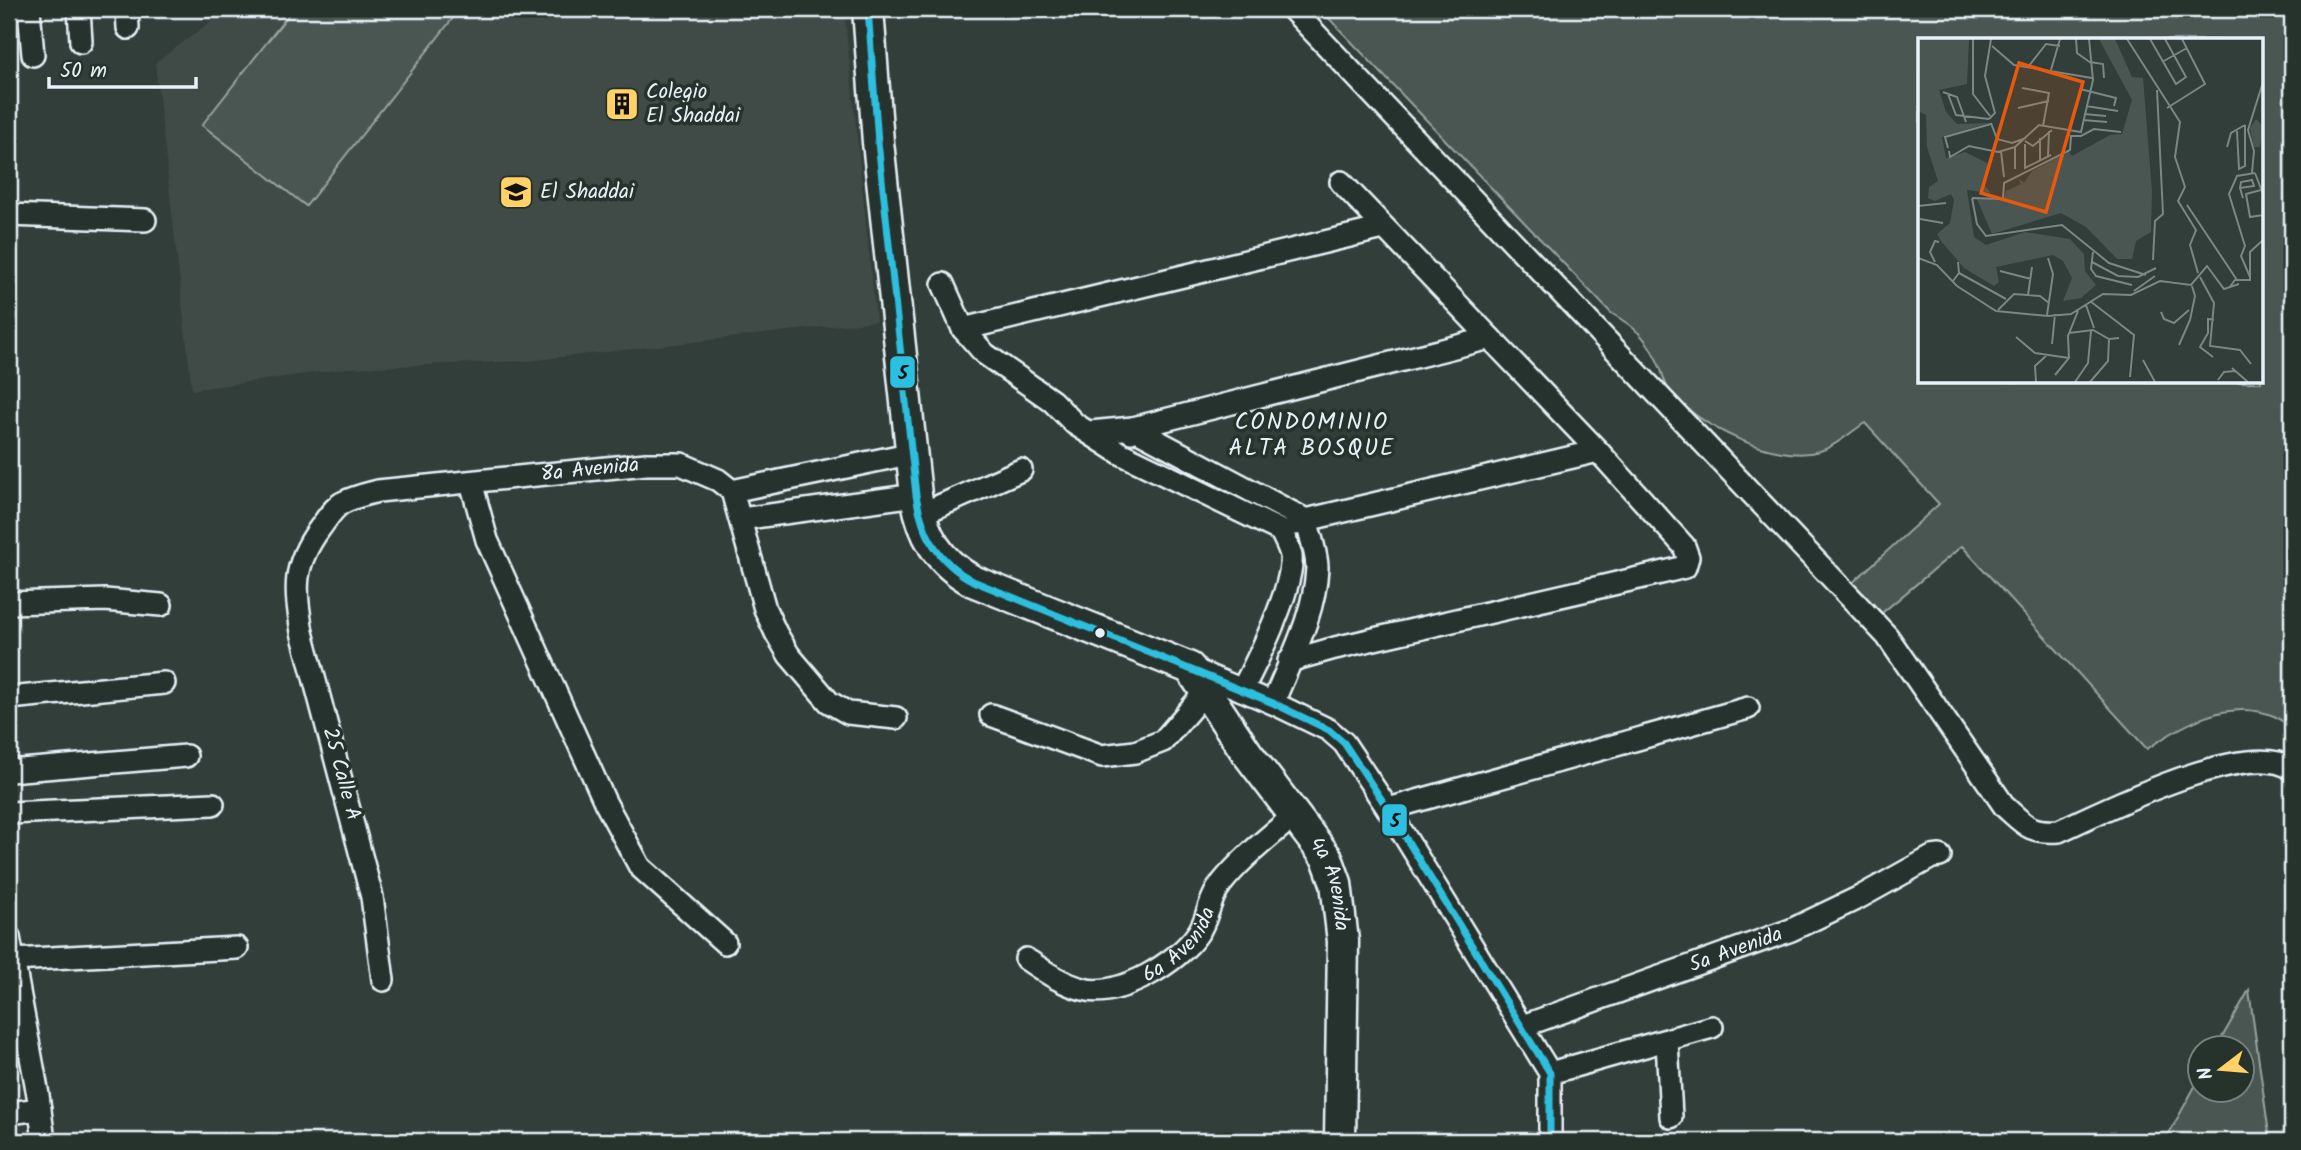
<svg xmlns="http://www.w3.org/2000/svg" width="2301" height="1150" viewBox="0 0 2301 1150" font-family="Kalam,sans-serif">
<rect width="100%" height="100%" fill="#323e39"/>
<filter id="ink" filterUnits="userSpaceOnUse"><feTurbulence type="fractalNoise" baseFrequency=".0143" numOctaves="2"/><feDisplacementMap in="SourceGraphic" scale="14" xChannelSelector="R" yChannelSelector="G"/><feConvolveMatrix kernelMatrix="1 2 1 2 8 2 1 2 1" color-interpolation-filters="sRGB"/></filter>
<g filter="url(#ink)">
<path fill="#3f4b46" d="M228 9H844L876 321 527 361 348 368 192 390 155 63Z"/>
<g fill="#495651" stroke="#98a4a4" stroke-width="2" fill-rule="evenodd">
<path d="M293 9H460L306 206 202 125Z"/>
<path d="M1320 9H2292V728C2286 724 2280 719 2274 716 2229 698 2183 724 2147 749L1962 546 1877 617 1850 585 1939 504 1865 423C1850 432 1837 446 1820 451 1775 464 1698 426 1670 392 1665 385 1663 375 1660 367 1648 339 1637 328 1611 313ZM1920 40H2261V382H1920Z"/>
<path d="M2249 990 2270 1141H2165L2199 1079 2200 1090H2242V1048H2216Z"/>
</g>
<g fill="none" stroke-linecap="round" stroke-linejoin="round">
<g stroke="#e8f1f8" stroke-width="26">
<g id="street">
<path d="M29 9 33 55"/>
<path d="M79 9 81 42"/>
<path d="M127 9 128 28"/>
<path d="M1292 9 1887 636 2005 807C2026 826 2030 833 2059 831 2105 810 2249 737 2292 769"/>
<path d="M9 215 145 220"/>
<path d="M943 284 963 329 985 354 1052 401 1075 424 1120 453 1281 531C1284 539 1290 548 1291 556 1294 587 1257 661 1242 690"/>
<path d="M963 329 1383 228"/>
<path d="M1090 432 1133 428 1306 520C1310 535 1317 553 1317 568 1315 615 1290 660 1273 703"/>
<path d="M1131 432 1133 428 1490 338"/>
<path d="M471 482 487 540 605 802 640 867 725 943"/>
<path d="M732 491 765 609 776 633 789 655 829 702 848 713 896 718"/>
<path d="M919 515 1021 470"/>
<path d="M741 519 916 495"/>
<path d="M1296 524 1306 520 1598 451"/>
<path d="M9 603 105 600 161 605"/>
<path d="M1289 661 1335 648 1665 572 1685 567 1688 557 1684 546 1598 451 1341 182"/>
<path d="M1190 668 1273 703 1329 730 1344 743 1388 809 1550 1073V1141"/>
<path d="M9 698 164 683"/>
<path d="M991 715 1102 756 1135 752 1163 741 1205 692"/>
<path d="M9 771 186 756"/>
<path d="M1388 809 1748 708"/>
<path d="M9 813 213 804"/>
<path d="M9 937 38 1095 44 1141"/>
<path id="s1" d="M1026 959C1044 971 1062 984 1083 989 1118 999 1179 962 1198 933 1208 919 1208 901 1221 884 1242 858 1270 836 1296 814"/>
<path d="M13 960 237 948"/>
<path id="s2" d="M383 980 372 897 302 632C295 588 292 566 320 528 326 520 333 508 342 503 353 497 366 494 378 491L646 464H681L718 480 732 491 913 453"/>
<path id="s3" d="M1523 1026 1791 930 1860 897 1932 857 1940 856"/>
<path d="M1667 1041 1671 1117"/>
<path d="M1550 1073 1712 1027"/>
<path d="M9 1113 40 1109"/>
</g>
</g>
<g stroke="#e8f1f8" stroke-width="35">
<g id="secondary">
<path id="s4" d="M868 9 878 142 916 495C922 534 938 562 973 581L1190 668 1247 753 1327 858 1336 883 1343 941 1340 1141"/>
</g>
</g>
<use href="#street" stroke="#26332d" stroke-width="21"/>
<use href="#secondary" stroke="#26332d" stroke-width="30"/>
<g stroke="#26332d" stroke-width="12">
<path id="bus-1" d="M868 9 878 142 916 495C922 534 938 562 973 581L1273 703 1329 730 1344 743 1388 809 1550 1073V1141"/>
</g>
<use href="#bus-1" stroke="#2dbfdf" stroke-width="7"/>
</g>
</g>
<defs>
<g id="building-square" transform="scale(1.75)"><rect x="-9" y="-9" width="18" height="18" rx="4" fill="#ffd166" stroke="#26332d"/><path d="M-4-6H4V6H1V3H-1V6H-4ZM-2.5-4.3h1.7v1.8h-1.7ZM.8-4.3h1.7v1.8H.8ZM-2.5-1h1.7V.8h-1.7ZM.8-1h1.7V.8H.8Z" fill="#111"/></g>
<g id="school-square" transform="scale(1.75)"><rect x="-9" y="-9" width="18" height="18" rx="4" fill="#ffd166" stroke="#26332d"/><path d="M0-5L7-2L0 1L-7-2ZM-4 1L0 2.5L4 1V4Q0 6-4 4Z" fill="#111"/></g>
</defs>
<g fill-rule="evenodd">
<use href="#building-square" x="622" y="104"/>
<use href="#school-square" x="516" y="192"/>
</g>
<circle fill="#e8f1f8" stroke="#26332d" stroke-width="2.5" cx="1100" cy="633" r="6"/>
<g text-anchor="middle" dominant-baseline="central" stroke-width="7" stroke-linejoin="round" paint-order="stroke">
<g font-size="21" fill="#e8f1f8" stroke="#26332d" text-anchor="start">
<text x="646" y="92">Colegio<tspan x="646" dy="24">El Shaddai</tspan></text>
<text x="540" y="192">El Shaddai</text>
</g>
<g font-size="21" fill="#e8f1f8" stroke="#26332d">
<text stroke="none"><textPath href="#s2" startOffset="752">8a Avenida</textPath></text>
<text transform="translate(341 774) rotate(75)">25 Calle A</text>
<text stroke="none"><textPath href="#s4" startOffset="1090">4a Avenida</textPath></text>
<text stroke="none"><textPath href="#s1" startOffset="177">6a Avenida</textPath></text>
<text stroke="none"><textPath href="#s3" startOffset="226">5a Avenida</textPath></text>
</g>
<g font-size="23" letter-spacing="2" fill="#e8f1f8" stroke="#26332d">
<text x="1312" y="423">CONDOMINIO<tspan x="1312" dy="26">ALTA BOSQUE</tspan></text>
</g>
</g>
<g transform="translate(1918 38)">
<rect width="345" height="345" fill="#323e39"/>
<path d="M0 1H51L49 46 21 52 28 74 39 86 71 85 24 99 28 120 47 114 71 126 65 146 73 155 49 152 56 199 68 207 107 194 152 201 166 216 167 233 178 247 163 260 145 263 154 240 145 223 135 217 78 229 81 244 76 248 46 230 23 203 19 196 32 185 36 162 33 156 17 163 10 160 11 149 20 143 9 109 8 77 0 73ZM181 1H197L214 39 225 40 234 153 233 194 218 203 214 221H199L168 189 143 175 74 196 58 159 86 162 88 153 103 146 100 140 106 145 114 133 151 114 154 118 192 97 204 96 214 62ZM338 81 345 88 342 109H336L332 90Z" fill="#495651"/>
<path fill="none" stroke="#7b8685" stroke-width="2" d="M55 1V56L72 78M158 1 159 15 173 25M209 1 262 84 257 119 267 149 260 163 278 192 272 207 280 235M232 1 258 46 268 39 247 1M74 8 96 27 174 40M172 24 185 26 186 40M244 24 269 10M110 29 128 6 142 8M133 32 142 1M104 50 131 55 125 88M162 51 198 60 196 68M25 54 39 59 48 84M30 56 38 77 71 81M168 68 200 73M100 70 131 63M249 70 287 46 264 1M166 76 188 78M71 81 77 75 67 38 73 1M165 82 189 84M73 85 79 101 94 105 108 100M319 93 321 131 327 128V87M107 103 115 108 134 92M107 106V130L133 117M309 109 313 95 327 87M30 110 27 99 73 86M31 113 32 119 51 108 80 114 97 109 121 87 163 94 175 42 171 1M83 113 86 139M130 118 131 93M122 122V100M97 131V109M334 135 336 113 330 92 345 44M337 135 345 156M322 150 336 148 334 142 323 144 322 150 325 160M343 152 328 156 332 179 345 177M54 160 59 186 68 198 144 187 191 225 228 237M54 160 85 161 86 145 152 112 153 98H163L176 91 203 94M269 167 319 242M0 168 28 165M2 181 25 185M175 214 173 231 178 238 214 247M0 220 19 227 39 248 78 273 130 278 153 276 185 256 213 257 242 243 273 247 289 228 306 251 321 246M235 222 237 183 245 176 239 52M17 224 12 214 17 203 21 204M174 224 200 238 220 239 238 230M82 233 113 241M41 235 88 261M282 239 296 265 292 308 322 312 333 326M332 239 323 218 327 208 311 156 319 138 337 135M35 243 41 235 40 224M311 250 317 242H332V214L345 202M216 253 237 238M110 257 114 229M172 263 216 297 212 339M168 267 176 290M80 272 96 256 122 258 131 265M243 274 246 281 256 285 271 272M129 277 135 236 130 220M151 295 175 292 191 301 201 300M98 299 117 315 151 320M134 306 137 276M261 307 272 282 277 258 274 248M295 319 282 309 290 295V281L296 282M225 322 237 344M314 330 330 344M137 337 151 320 150 298 160 273M300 342 306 334 317 333M118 344 117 328 128 318M157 344 170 325 173 293M172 344 190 323 191 301"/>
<path fill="#e8590c" fill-opacity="0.15" stroke="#e8590c" stroke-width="3.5" d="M101 25 165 44 128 174 63 155Z"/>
<rect width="345" height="345" fill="none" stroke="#e8f1f8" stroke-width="3.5"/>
</g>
<g stroke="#26332d" stroke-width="2.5">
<rect x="889" y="355" width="27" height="34" rx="7" fill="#2dbfdf"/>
<rect x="1381" y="803" width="27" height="34" rx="7" fill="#2dbfdf"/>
</g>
<g font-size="19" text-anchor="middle" font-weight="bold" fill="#111">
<text x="903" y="379">5</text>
<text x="1395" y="827">5</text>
</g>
<rect width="2301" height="1150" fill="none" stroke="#26332d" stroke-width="35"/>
<rect x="18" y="18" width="2266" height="1115" fill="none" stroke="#e8f1f8" stroke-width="2.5" filter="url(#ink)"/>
<g transform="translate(2221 1069) rotate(254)"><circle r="33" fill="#26332d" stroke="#747f7e" stroke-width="2"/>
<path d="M0-5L12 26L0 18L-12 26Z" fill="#ffd166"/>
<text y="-10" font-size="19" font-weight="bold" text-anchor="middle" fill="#e8f1f8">N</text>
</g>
<path d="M49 77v10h147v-10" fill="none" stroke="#e8f1f8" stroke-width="3.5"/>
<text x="60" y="77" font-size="21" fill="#e8f1f8" stroke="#26332d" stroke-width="5" paint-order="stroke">50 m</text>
</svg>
